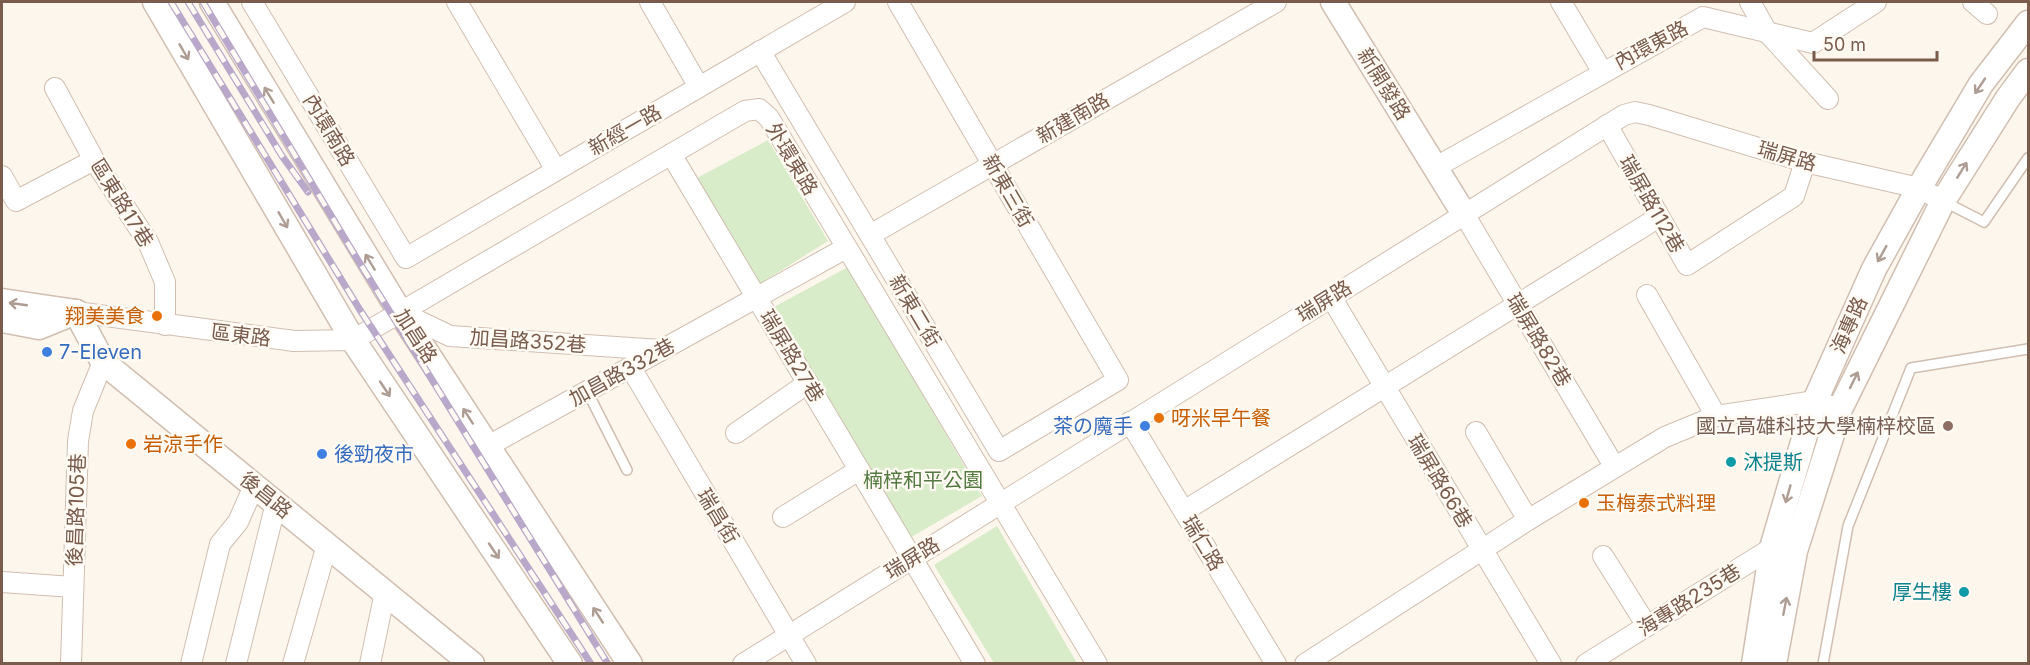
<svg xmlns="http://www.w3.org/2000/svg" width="2030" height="665" viewBox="0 0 2030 665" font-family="Inter,'Noto Sans TC','Noto Sans JP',sans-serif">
<rect width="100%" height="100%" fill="#fdf6ec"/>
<g fill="#d8ecc9">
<path d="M768 140 828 241 758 285 697 178Z"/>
<path d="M848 267 982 496 908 539 774 307Z"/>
<path d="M997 526 1077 663H994L934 565Z"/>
</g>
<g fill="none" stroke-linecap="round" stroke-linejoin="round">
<g stroke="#d1beb0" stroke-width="12">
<g id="service">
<path d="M1945 202 1984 222 2028 158"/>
<path d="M587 391 627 470"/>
<path d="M1823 664 1848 526 1911 368 2028 349"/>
</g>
</g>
<g stroke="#d1beb0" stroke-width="22">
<g id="minor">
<path d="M252 2 406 258 845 2"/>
<path d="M457 2 556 170"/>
<path d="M650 2 699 87"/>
<path d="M1561 2 1602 71"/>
<path d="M1750 2 1767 32 1828 99"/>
<path d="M1973 2 1987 14"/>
<path d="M760 51 999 451 1118 380 898 2"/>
<path d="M55 88 94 160 148 242 165 282V325"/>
<path d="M1607 125 1687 265 1794 196 1805 162"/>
<path d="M671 154 975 664"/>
<path d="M1436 167 1703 17 1813 43 1876 2"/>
<path d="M2 176 16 201 94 160"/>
<path d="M1464 214 1614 466"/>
<path d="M870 235 1276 2"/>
<path d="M1647 295 1716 416"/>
<path d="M1331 297 1551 664"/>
<path d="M76 312 294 341 353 340 745 111 759 109 769 118 1097 664"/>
<path d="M400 312 450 336 661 350"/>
<path d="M631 368 806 664"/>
<path d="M1130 422 1276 664"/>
<path d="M1476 432 1528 520"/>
<path d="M736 433 808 383"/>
<path d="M488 446 846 248"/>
<path d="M1184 511 1659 217"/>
<path d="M783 517 859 470"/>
<path d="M1603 556 1647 626"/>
<path d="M2 582 73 587"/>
<path d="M71 664 78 441 83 411 103 362"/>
<path d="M191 664 220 544 238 522 254 486"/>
<path d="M236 664 276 503"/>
<path d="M293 664 327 545"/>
<path d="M370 664 385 592"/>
<path d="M743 664 1624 115 1635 112 1649 115 1805 162 1919 188 1943 201"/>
<path d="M1305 664 1528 520 1665 437 1716 416 1815 401 1840 409"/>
<path d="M1586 664 1772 548"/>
</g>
</g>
<g stroke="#d1beb0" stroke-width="27">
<g id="tertiary">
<path d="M155 2 353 340 570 664"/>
<path d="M212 2 400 312 630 664"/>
<path d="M1333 2 1464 214"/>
<path d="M2 301 76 312"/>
<path d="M76 312 103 362 472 664"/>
<path d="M2 320 39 327 76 312"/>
<path d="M1754 664 1772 548 1815 401 1874 269 1919 188 1981 84 2028 23"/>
<path d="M1774 664 1795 551 1840 409 1943 201 2008 98 2028 71"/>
</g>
</g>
<use href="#service" stroke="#fff" stroke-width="9"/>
<use href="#minor" stroke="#fff" stroke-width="20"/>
<use href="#tertiary" stroke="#fff" stroke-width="24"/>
<g stroke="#b9a8c9" stroke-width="7">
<g id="rail">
<path d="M171 2 360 310 591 664"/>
<path d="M188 2 282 156 308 192"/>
<path d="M203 2 356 257 608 664"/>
</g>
</g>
<use href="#rail" stroke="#fffaf3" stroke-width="4.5" stroke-dasharray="14" stroke-linecap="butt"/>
</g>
<defs><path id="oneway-shaft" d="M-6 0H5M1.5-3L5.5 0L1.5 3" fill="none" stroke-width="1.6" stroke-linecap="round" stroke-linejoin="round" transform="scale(1.5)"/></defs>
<g stroke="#af9d94">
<use href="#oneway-shaft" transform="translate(184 52) rotate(60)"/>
<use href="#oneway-shaft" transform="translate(1980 86) rotate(124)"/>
<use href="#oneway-shaft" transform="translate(269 95) rotate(-121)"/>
<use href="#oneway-shaft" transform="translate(1962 170) rotate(-58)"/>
<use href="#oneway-shaft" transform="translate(283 220) rotate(60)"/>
<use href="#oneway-shaft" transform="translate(1882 254) rotate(119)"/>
<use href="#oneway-shaft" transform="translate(370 262) rotate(-121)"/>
<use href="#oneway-shaft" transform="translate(18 304) rotate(-172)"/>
<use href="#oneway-shaft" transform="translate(1854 380) rotate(-64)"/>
<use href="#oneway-shaft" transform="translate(385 389) rotate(56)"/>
<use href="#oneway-shaft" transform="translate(468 416) rotate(-123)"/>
<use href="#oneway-shaft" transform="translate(1788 494) rotate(106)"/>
<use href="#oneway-shaft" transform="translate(494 551) rotate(56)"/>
<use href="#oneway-shaft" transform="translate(1785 606) rotate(-79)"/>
<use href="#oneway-shaft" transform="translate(598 615) rotate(-123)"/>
</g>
<g fill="#e8710a" stroke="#fffaf3" stroke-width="2">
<circle cx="157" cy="316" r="6"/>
<circle cx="1159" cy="418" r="6"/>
<circle cx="131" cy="444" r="6"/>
<circle cx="1584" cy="503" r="6"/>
</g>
<g fill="#3f7fe0" stroke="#fffaf3" stroke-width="2">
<circle cx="47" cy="352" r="6"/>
<circle cx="1145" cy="426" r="6"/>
<circle cx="322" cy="454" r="6"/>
</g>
<circle fill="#8d6e63" stroke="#fffaf3" stroke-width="2" cx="1948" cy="426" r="6"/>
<g fill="#0f9aa8" stroke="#fffaf3" stroke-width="2">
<circle cx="1731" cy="462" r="6"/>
<circle cx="1964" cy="592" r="6"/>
</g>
<g text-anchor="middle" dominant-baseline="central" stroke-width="5" stroke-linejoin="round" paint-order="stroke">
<g font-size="20" fill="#7a5c4d" stroke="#fffaf3">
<text transform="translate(1651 45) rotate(-28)">內環東路</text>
<text transform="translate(1384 84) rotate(58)">新開發路</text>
<text transform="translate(1073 118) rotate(-30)">新建南路</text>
<text transform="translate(329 130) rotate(59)">內環南路</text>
<text transform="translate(625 130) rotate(-30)">新經一路</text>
<text transform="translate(1787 156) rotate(16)">瑞屏路</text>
<text transform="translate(792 159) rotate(59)">外環東路</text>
<text transform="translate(1008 191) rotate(60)">新東三街</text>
<text transform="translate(122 203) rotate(58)">區東路17巷</text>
<text transform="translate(1652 204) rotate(60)">瑞屏路112巷</text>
<text transform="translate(1324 301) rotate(-32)">瑞屏路</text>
<text transform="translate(915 311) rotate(59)">新東二街</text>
<text transform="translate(1849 325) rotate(-66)">海專路</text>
<text transform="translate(241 335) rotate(7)">區東路</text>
<text transform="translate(416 336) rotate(57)">加昌路</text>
<text transform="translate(1539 340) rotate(59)">瑞屏路82巷</text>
<text transform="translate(528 341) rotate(4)">加昌路352巷</text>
<text transform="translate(792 356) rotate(59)">瑞屏路27巷</text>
<text transform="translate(622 372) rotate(-29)">加昌路332巷</text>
<text transform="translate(1440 481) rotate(59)">瑞屏路66巷</text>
<text transform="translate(266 495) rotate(39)">後昌路</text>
<text transform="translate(76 510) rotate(-88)">後昌路105巷</text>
<text transform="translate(718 516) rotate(59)">瑞昌街</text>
<text transform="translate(1203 543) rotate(59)">瑞仁路</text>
<text transform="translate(912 558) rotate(-32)">瑞屏路</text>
<text transform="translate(1689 600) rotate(-32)">海專路235巷</text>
</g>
<g font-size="20" fill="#c56008" stroke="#fffaf3" text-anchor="start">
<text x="145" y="316" text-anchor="end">翔美美食</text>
<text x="1171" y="418">呀米早午餐</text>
<text x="143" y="444">岩涼手作</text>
<text x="1596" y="503">玉梅泰式料理</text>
</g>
<g font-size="20" fill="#366cbe" stroke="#fffaf3" text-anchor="start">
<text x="59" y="352">7-Eleven</text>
<text x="1133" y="426" text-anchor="end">茶の魔手</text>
<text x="334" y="454">後勁夜市</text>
</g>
<g font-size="20" fill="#785e54" stroke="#fffaf3" text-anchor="end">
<text x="1936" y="426">國立高雄科技大學楠梓校區</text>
</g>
<g font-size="20" fill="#0d838f" stroke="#fffaf3" text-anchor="start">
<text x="1743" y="462">沐提斯</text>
<text x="1952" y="592" text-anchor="end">厚生樓</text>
</g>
<g font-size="20" fill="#537a41" stroke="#fffaf3">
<text x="923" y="480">楠梓和平公園</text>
</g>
</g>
<rect width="2030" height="665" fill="none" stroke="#7a5c4d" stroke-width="6"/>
<path d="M1814 51v9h123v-9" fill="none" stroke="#7a5c4d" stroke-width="3"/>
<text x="1823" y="51" font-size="18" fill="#7a5c4d" stroke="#fffaf3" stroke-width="4.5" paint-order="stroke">50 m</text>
</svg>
